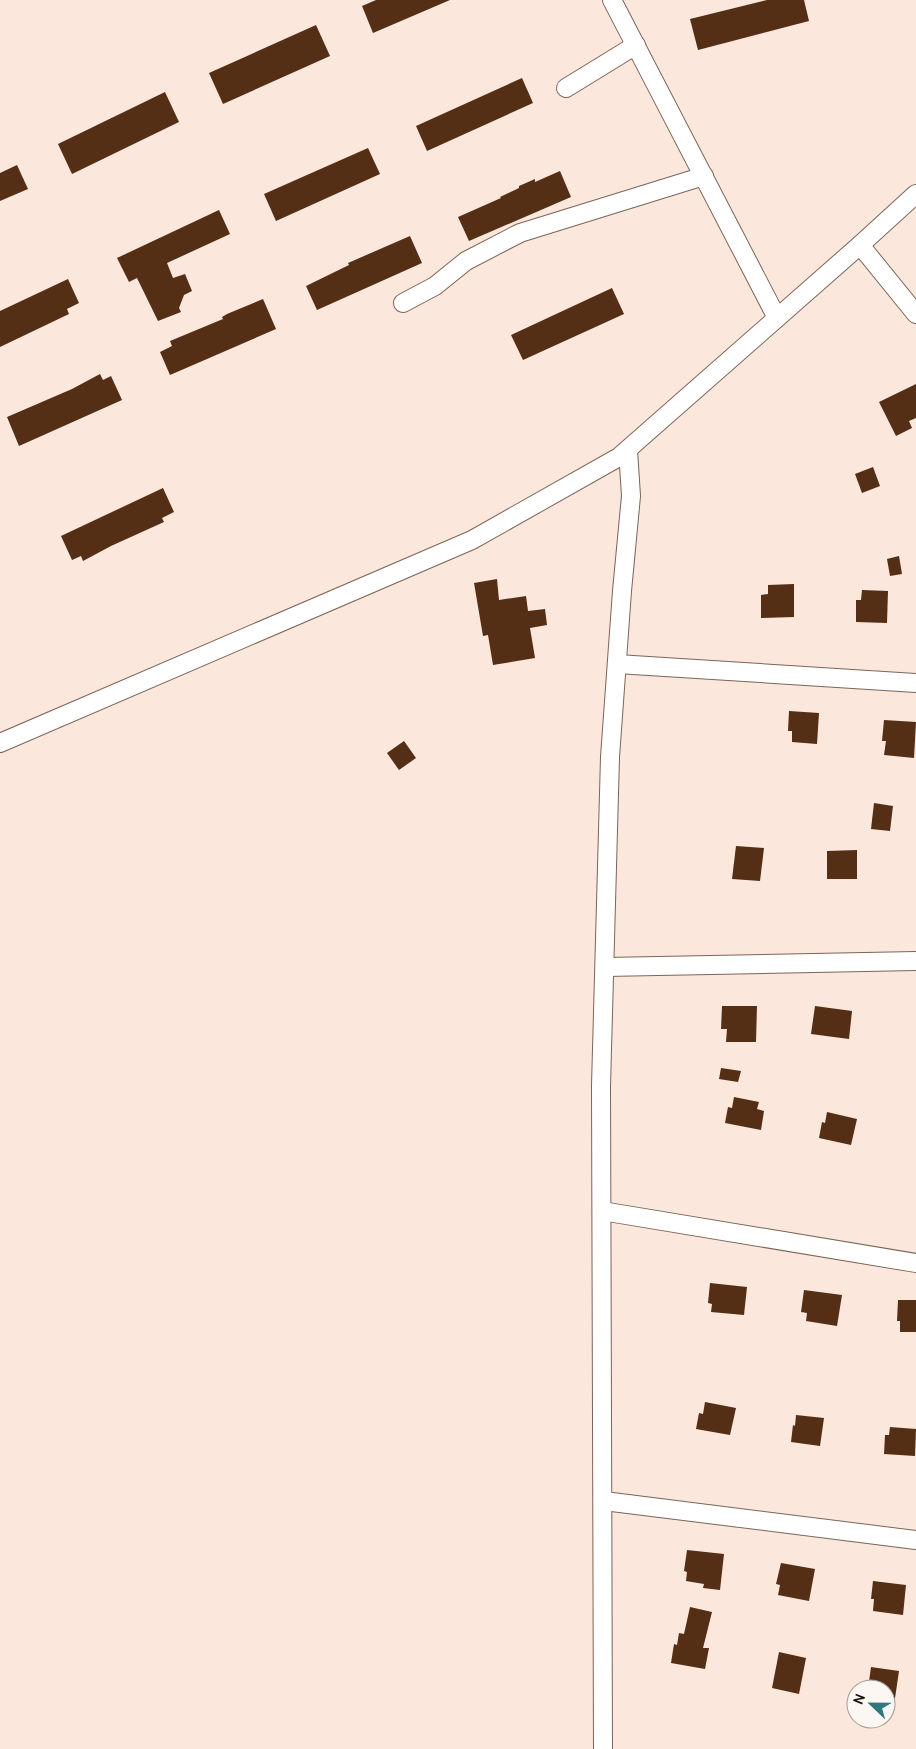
<svg xmlns="http://www.w3.org/2000/svg" width="916" height="1749" viewBox="0 0 916 1749" font-family="Cabin,sans-serif">
<rect width="100%" height="100%" fill="#fbe7db"/>
<g fill="#542e15">
<path d="M376 0H450L373 33 362 6Z"/>
<path d="M767 0H804L809 21 698 50 690 19Z"/>
<path d="M316 25 330 56 223 104 209 73Z"/>
<path d="M522 78 533 103 427 151 416 126Z"/>
<path d="M165 92 179 122 72 174 58 144Z"/>
<path d="M368 148 380 174 276 221 264 194Z"/>
<path d="M17 165 28 189 0 201V173Z"/>
<path d="M560 171 571 197 469 241 458 217 501 198 500 197 519 188V186L535 179V182Z"/>
<path d="M219 210 230 234 167 263 173 278 185 274 192 291 184 295 179 308 181 312 158 321 137 278 129 282 117 258Z"/>
<path d="M410 236 422 263 317 310 306 286 349 265 348 263Z"/>
<path d="M68 279 79 303 67 309 69 314 0 347V311Z"/>
<path d="M612 288 624 314 523 360 511 335Z"/>
<path d="M263 299 276 329 170 375 160 352 172 346 170 341 223 319 222 317 227 314Z"/>
<path d="M100 374 103 380 111 376 122 400 19 446 7 417 72 389Z"/>
<path d="M916 384V418L909 421 912 428 896 436 879 402Z"/>
<path d="M873 467 880 486 862 493 855 474Z"/>
<path d="M163 488 174 512 162 518 164 522 111 546 83 561 81 556 72 560 61 536Z"/>
<path d="M899 556 902 574 890 576 887 559Z"/>
<path d="M497 579 499 600 526 596 528 611 545 609 547 625 530 628 535 658 493 665 488 635 483 636 474 583Z"/>
<path d="M794 584V617L761 618V595L768 594V585Z"/>
<path d="M862 590 888 591 887 623 856 622V600H861Z"/>
<path d="M789 711 819 713 817 744 792 742V731H788Z"/>
<path d="M884 720 916 722 914 758 884 755 886 741H882Z"/>
<path d="M404 741 416 758 399 770 387 753Z"/>
<path d="M874 803 893 806 890 831 871 829Z"/>
<path d="M736 846 764 848 760 881 732 879Z"/>
<path d="M857 850V879H827V851Z"/>
<path d="M722 1006H757L756 1042H726L727 1029H721Z"/>
<path d="M815 1006 852 1011 849 1039 811 1034Z"/>
<path d="M721 1068 741 1071 738 1082 719 1079Z"/>
<path d="M734 1097 759 1102 757 1109 764 1111 761 1130 725 1123 728 1107 732 1108Z"/>
<path d="M827 1112 857 1119 851 1145 819 1138 822 1122 825 1123Z"/>
<path d="M710 1283 747 1287 744 1315 711 1312 712 1304 708 1303Z"/>
<path d="M804 1290 842 1295 837 1326 806 1321 807 1313 801 1312Z"/>
<path d="M898 1300H916V1332H900V1321H897Z"/>
<path d="M705 1402 736 1408 730 1435 696 1429 699 1413 703 1414Z"/>
<path d="M796 1415 824 1418 820 1446 791 1442 793 1425 795 1426Z"/>
<path d="M890 1427 916 1429 915 1456 884 1454 885 1435H889Z"/>
<path d="M687 1550 724 1554 720 1590 703 1588 704 1584 686 1581 687 1572 684 1571Z"/>
<path d="M781 1563 815 1569 809 1601 778 1595 780 1585 776 1584Z"/>
<path d="M873 1581 906 1585 903 1615 873 1611 874 1599H871Z"/>
<path d="M690 1607 712 1612 703 1648H709L705 1669 671 1663 674 1644 677 1645 679 1633 684 1634Z"/>
<path d="M779 1652 806 1658 799 1694 772 1688Z"/>
<path d="M871 1667 899 1671 893 1712H886V1689H868Z"/>
</g>
<g fill="none" stroke-linecap="round" stroke-linejoin="round">
<g stroke="#7b6558" stroke-width="20">
<g id="street">
<path d="M612 0 777 318"/>
<path d="M566 88 636 45"/>
<path d="M860 245 916 314"/>
<path d="M403 303 435 286 466 261 520 233 704 176"/>
<path d="M617 664 916 683"/>
<path d="M0 743 472 540 619 457 860 245 916 194"/>
<path d="M605 967 916 961"/>
<path d="M602 1211 916 1263"/>
<path d="M604 1501 916 1540"/>
<path d="M603 1749 601 1086 610 757 622 591 631 496 628 450"/>
</g>
</g>
<use href="#street" stroke="#fff" stroke-width="18"/>
</g>
<g transform="translate(871 1704) rotate(292)"><circle r="24" fill="#fdf7f4" stroke="#a39c98"/>
<path d="M0-4L9 19L0 12L-9 19Z" fill="#2f787e"/>
<text y="-8" font-size="14" font-weight="bold" text-anchor="middle" fill="#1c130e">N</text>
</g>
</svg>
